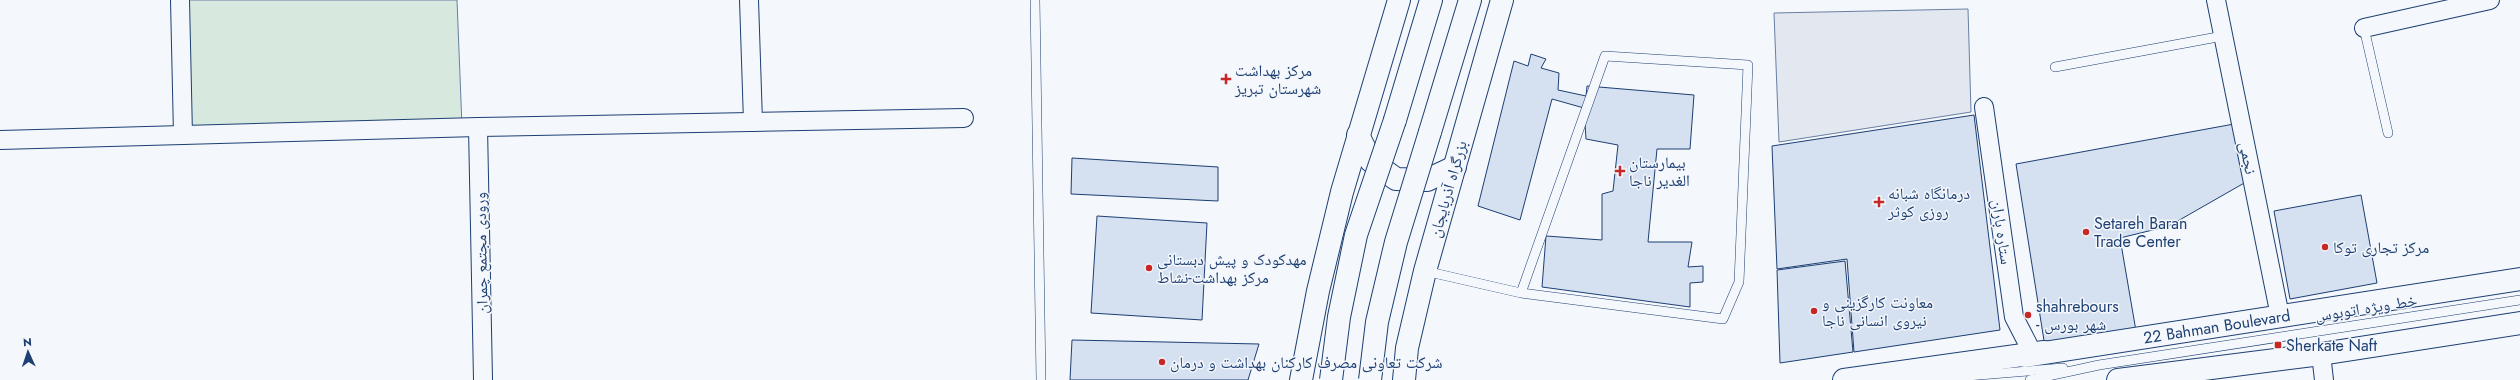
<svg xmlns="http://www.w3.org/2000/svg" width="2520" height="380" viewBox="0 0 2520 380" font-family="Jost,'Noto Naskh Arabic',sans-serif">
<rect width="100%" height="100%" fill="#f4f7fb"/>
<path fill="#d7e8df" stroke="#687fa3" d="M184 0H457L462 127 190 135Z"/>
<path fill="#e3e8f0" stroke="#687fa3" d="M1968 9 1971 112 1779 142 1774 13Z"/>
<g fill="#d5e0f0" stroke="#1d3f73">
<path d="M1531 54 1546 59 1541 68 1559 73 1558 90 1586 96 1587 86 1694 95 1690 149H1657L1648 242H1692L1688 267 1703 266V282L1690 283V307L1542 287 1546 236 1602 240V194L1613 191 1618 145 1586 139 1584 108 1552 99 1520 220 1478 206 1514 61 1528 66Z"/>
<path d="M1974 115 2000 330 1854 352 1847 259 1777 269 1772 146Z"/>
<path d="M2234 124 2246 182 2169 226 2120 238 2136 331 2045 347 2016 164Z"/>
<path d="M1072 158 1218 167V201L1071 194Z"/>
<path d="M2361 195 2377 283 2290 299 2274 211Z"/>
<path d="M1097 216 1207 223 1202 320 1091 313Z"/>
<path d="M1845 261 1853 352 1780 363 1777 270Z"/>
<path d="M1072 340 1259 344 1248 380H1070Z"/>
</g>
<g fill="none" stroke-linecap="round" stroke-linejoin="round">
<g stroke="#1d3f73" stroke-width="10">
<g id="service">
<path d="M1035 0 1041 380"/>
<path d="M2364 28 2388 133"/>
<path d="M2055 67 2223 36"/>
<path d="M1425 271 1521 293 1723 319 1739 282 1748 65 1605 56 1521 293"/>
<path d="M1919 380 2063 368"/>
<path d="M2030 380 2099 365 2520 300"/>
</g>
</g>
<g stroke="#1d3f73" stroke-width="20">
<g id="minor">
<path d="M180 0 183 135"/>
<path d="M749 0 753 122"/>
<path d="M2216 0 2280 316"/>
<path d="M2364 28 2490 0"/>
<path d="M1984 107 2014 317 2033 354"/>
<path d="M478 127 483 380"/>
<path d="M0 140 478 127 964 118"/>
<path d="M2321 354 2324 380"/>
</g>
</g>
<g stroke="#1d3f73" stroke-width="24">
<g id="primary">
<path id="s1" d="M2025 356 2520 279"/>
<path d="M2118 380 2321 354 2520 323"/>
</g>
</g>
<g stroke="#1d3f73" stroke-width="24">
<g id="trunk">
<path d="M1395 120 1431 0"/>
<path d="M1430 132 1470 0"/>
<path d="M1358 135 1371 161 1396 179 1427 180 1455 167"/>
<path d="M1301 380 1318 291 1342 192 1399 0"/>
<path d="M1404 380 1407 348 1425 271 1502 0"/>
<path d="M1844 380 2044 352"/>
</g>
</g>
<use href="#service" stroke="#f4f7fb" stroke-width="9"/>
<use href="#minor" stroke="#f4f7fb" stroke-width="18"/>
<use href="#primary" stroke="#f4f7fb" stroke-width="22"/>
<use href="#trunk" stroke="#f4f7fb" stroke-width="22"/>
<g stroke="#1d3f73" stroke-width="24" stroke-linecap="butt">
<g id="trunk-bridge">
<path d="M1331 380 1339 317 1356 235 1395 120"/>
<path d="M1370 380 1377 322 1396 242 1430 132"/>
</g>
</g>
<use href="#trunk-bridge" stroke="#f4f7fb" stroke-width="22"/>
</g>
<g fill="#c62828" stroke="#f4f7fb" stroke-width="1.5">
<path d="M1224 73h4v4h4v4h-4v4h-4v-4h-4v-4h4z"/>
<path d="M1618 165h4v4h4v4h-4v4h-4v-4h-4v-4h4z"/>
<path d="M1877 196h4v4h4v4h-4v4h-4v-4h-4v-4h4z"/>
<circle cx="2086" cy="232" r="4"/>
<circle cx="2325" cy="247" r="4"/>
<circle cx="1149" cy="268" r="4"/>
<circle cx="1814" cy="311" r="4"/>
<circle cx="2028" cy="315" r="4"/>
<rect x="2274" y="341" width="8" height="8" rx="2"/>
<circle cx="1162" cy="362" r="4"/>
</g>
<g text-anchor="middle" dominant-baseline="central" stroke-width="3" stroke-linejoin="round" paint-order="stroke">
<g font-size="16" fill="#1d3f73" stroke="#f4f7fb" text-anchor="start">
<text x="1235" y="70">مرکز بهداشت<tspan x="1235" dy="18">شهرستان تبریز</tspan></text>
<text x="1629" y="162">بیمارستان<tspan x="1629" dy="18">الغدیر ناجا</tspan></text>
<text x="1888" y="193">درمانگاه شبانه<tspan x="1888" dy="18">روزی کوثر</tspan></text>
<text x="2094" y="223">Setareh Baran<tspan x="2094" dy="18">Trade Center</tspan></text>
<text x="2333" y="247">مرکز تجاری توکا</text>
<text x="1157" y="259">مهدکودک و پیش دبستانی<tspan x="1157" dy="18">مرکز بهداشت-نشاط</tspan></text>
<text x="1822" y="302">معاونت کارگزینی و<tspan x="1822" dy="18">نیروی انسانی ناجا</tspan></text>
<text x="2036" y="306">shahrebours<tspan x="2036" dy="18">- شهر بورس</tspan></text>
<text x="2286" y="345">Sherkate Naft</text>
<text x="1170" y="362">شرکت تعاونی مصرف کارکنان بهداشت و درمان</text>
</g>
<g font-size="16" fill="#1d3f73" stroke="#f4f7fb">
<text transform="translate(2248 158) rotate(79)">نجمی</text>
<text transform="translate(1448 189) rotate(-74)">بزرگراه آذربایجان</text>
<text transform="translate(2002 232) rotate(82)">ستاره باران</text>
<text transform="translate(481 253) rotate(-91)">ورودی مجتمع چمران</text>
<text transform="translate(2366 308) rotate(-9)">خط ویژه اتوبوس</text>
<text stroke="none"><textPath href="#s1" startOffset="194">22 Bahman Boulevard</textPath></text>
</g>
</g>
<g transform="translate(28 352) rotate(357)" stroke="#f4f7fb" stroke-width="3" paint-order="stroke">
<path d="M0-3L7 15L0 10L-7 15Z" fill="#1d3f73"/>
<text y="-6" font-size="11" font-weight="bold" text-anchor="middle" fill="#1d3f73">N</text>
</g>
</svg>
